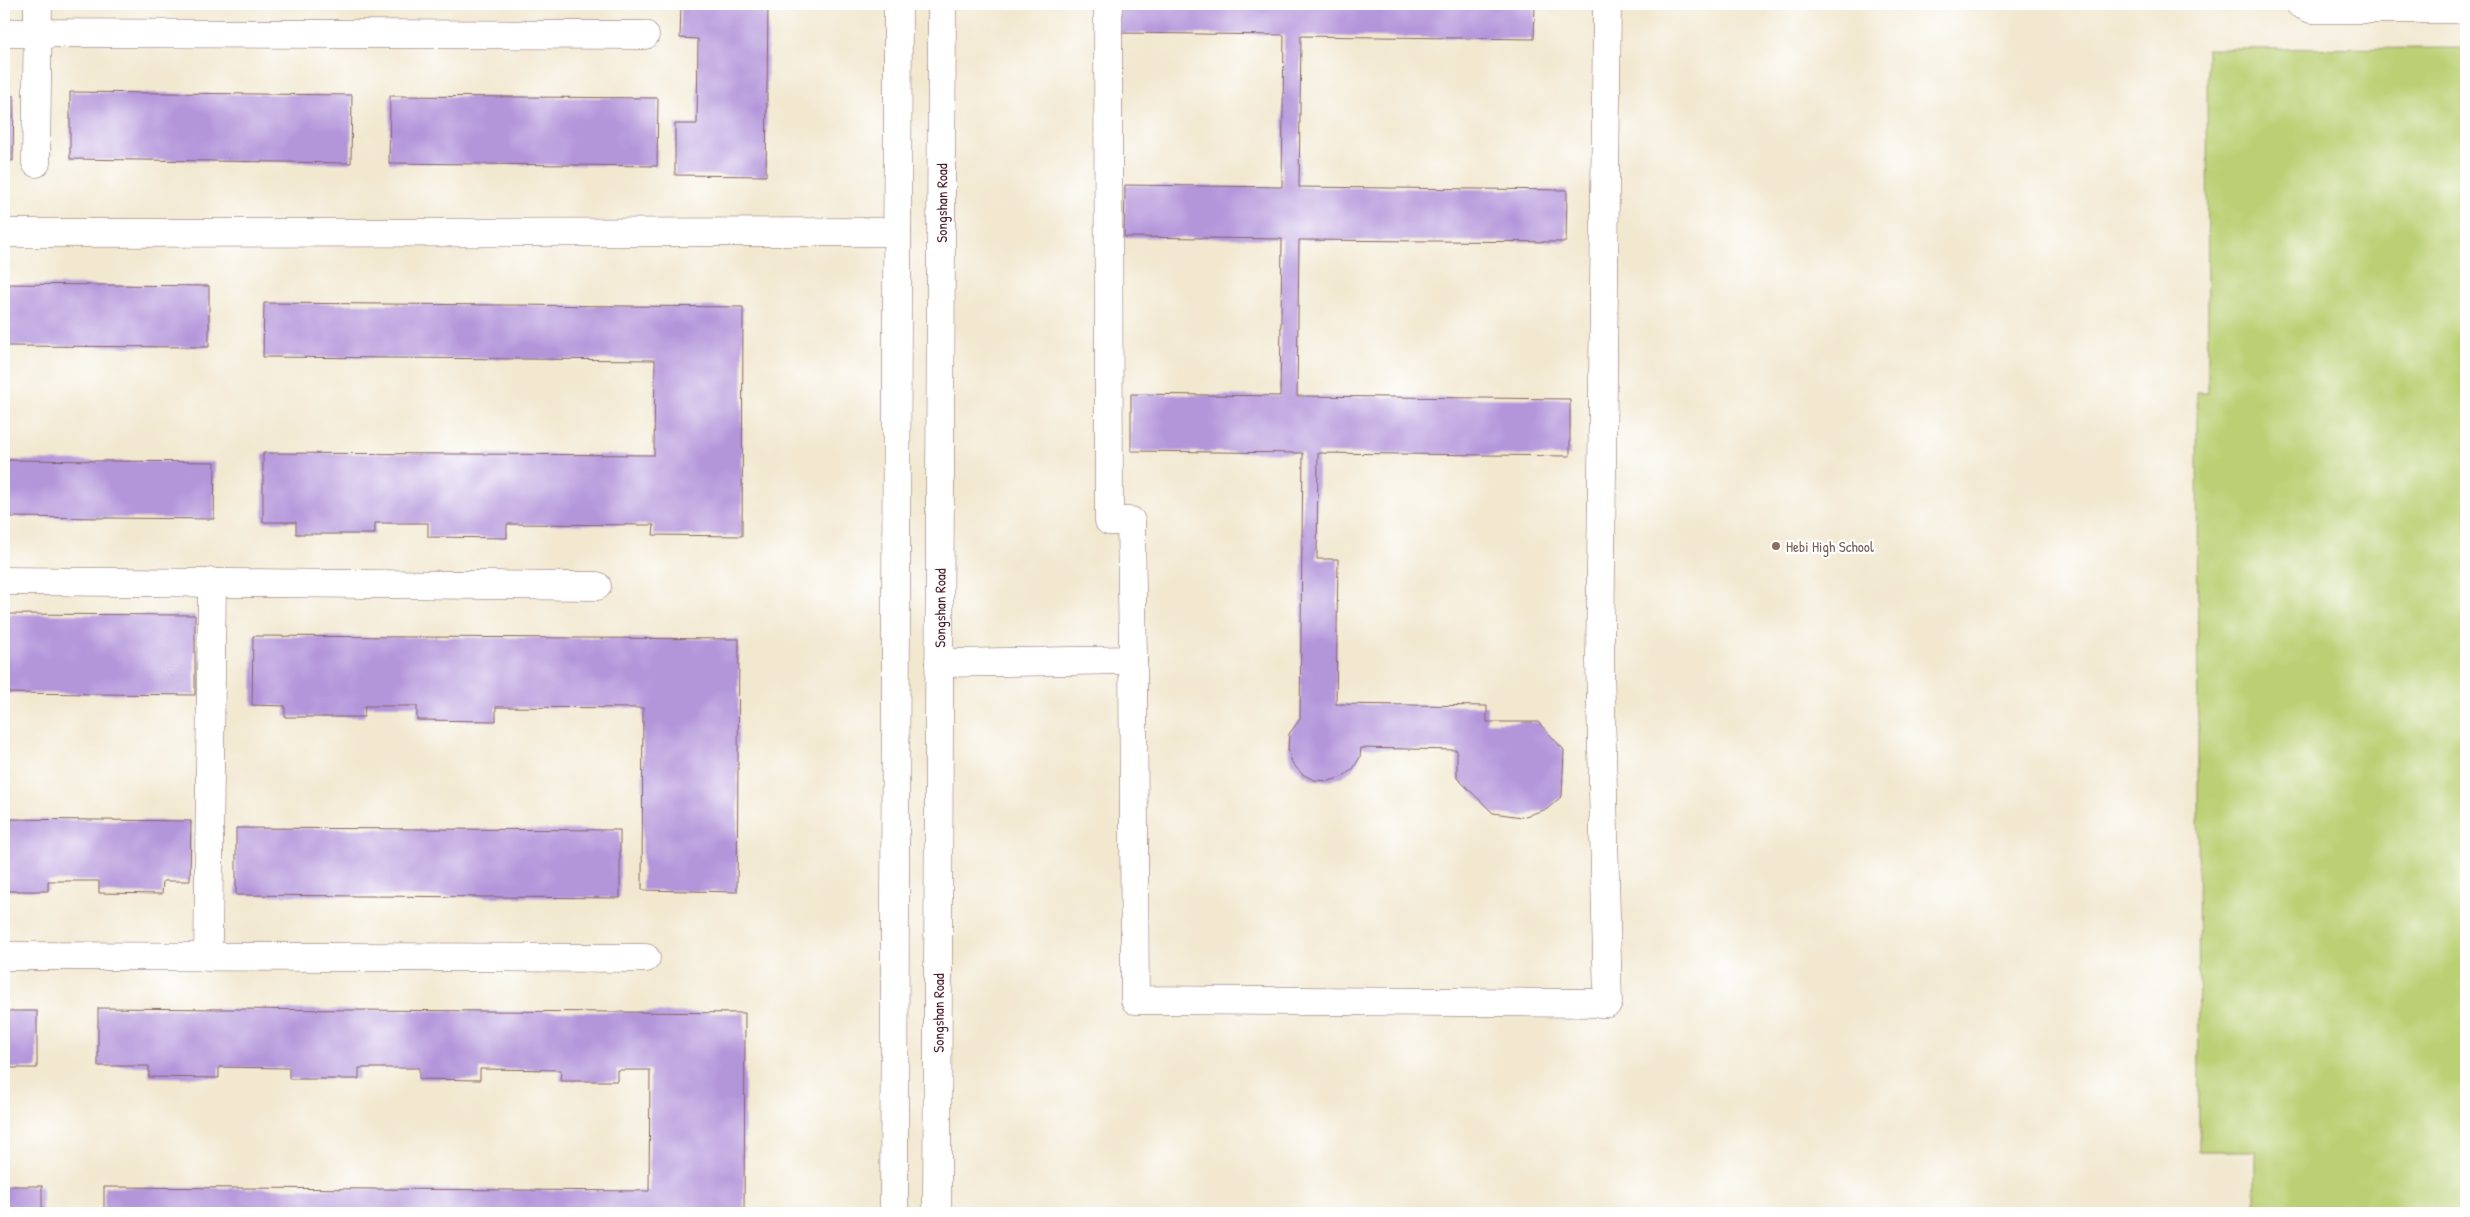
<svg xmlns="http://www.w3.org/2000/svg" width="2470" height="1217" viewBox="0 0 2470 1217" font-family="'Patrick Hand',sans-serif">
<rect width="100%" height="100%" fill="#fff"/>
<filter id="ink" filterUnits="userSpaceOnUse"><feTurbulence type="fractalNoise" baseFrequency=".02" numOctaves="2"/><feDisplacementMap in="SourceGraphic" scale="10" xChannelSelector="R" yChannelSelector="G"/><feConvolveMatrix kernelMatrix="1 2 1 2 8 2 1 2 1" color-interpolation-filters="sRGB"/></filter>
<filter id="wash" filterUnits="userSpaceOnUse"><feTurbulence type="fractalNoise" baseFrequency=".0096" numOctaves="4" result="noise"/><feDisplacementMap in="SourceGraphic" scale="20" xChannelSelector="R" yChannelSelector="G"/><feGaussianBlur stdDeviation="1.12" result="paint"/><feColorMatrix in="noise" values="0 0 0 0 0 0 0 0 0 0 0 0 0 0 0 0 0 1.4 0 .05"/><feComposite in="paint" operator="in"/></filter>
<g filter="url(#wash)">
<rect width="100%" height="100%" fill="#f2e8d0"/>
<path fill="#bbd074" stroke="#827850" d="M2466 48V1213H2255V1151H2199L2197 392H2208L2207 49Z"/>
<g id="blocks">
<g fill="#b395da">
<path d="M681 4H768L766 176 675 175V124H697L698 39 680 38Z"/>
<path d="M1119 4H1535L1534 39 1301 36 1299 187 1567 190 1566 242 1299 240 1297 396 1570 399V456L1318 453 1317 559H1338L1336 704 1487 706V722H1538L1564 750 1562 796 1547 809 1522 817 1493 813 1457 778V750L1361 748 1360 757 1353 769 1342 777 1329 781 1314 780 1302 774 1292 763 1288 749 1289 734 1300 719 1303 453 1131 451V394L1280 396 1282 239 1124 237 1125 185 1282 187 1284 35 1119 33Z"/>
<path d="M70 92 352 95 351 163 70 159Z"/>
<path d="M4 96H14L13 161 4 160Z"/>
<path d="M390 96 658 98 657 166 389 163Z"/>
<path d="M4 284 209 286V347L4 346Z"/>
<path d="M264 303 743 307 742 536 653 535 654 525 507 524V538L428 537V523H375V534H296V522H263V453L654 455 655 360 263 357Z"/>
<path d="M4 460 215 462 214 519 4 517Z"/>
<path d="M4 614 195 615V695L4 693Z"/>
<path d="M253 636 739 639 737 892 642 890 643 708 496 707V721L417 720V706H365L364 717H285V706L252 705Z"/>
<path d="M4 819 191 821 190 881H163L162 894 99 893V881H48V891H4Z"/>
<path d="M236 828 620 830V898L236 895Z"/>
<path d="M98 1008 745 1013 744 1213H104V1187L649 1191 650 1070H617V1081H560L561 1070 480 1069V1080L419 1079V1068H359V1079H289V1068L219 1067V1078L149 1077V1066H98Z"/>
<rect x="4" y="1011" width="33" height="57"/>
<rect x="4" y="1186" width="38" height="27"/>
</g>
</g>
</g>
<g filter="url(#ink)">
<use href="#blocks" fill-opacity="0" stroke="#856565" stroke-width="1"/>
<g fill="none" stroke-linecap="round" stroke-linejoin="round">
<g stroke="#856565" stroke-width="29">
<g id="minor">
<path d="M2300 4 2311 9H2466"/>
<path d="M4 33 645 35"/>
<path d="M36 163 38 4"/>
<path d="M4 233 897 232"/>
<path d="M4 581 597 586"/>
<path d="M1133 660 1135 1000 1608 1003 1600 662 1607 4"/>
<path d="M939 663 1133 660 1131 521H1109L1108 4"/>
<path d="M4 956 646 958"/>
<path d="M208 957 212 582"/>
<path d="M894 1213 898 4"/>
<path id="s1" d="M937 1213 942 4"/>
</g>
</g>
<use href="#minor" stroke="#fff" stroke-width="28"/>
</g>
</g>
<circle fill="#8d6e63" stroke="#fff" stroke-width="2" cx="1776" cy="546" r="5"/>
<g text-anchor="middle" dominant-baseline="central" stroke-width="4.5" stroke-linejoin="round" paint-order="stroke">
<g font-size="15" fill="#4a1f2b" stroke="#fff">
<text stroke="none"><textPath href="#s1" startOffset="1010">Songshan Road</textPath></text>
<text stroke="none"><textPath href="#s1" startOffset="605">Songshan Road</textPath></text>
<text stroke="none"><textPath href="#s1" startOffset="200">Songshan Road</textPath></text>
</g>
<g font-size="15" fill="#785e54" stroke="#fff" text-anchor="start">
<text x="1786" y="546">Hebi High School</text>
</g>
</g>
<rect width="2470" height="1217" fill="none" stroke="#fff" stroke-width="20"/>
</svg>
